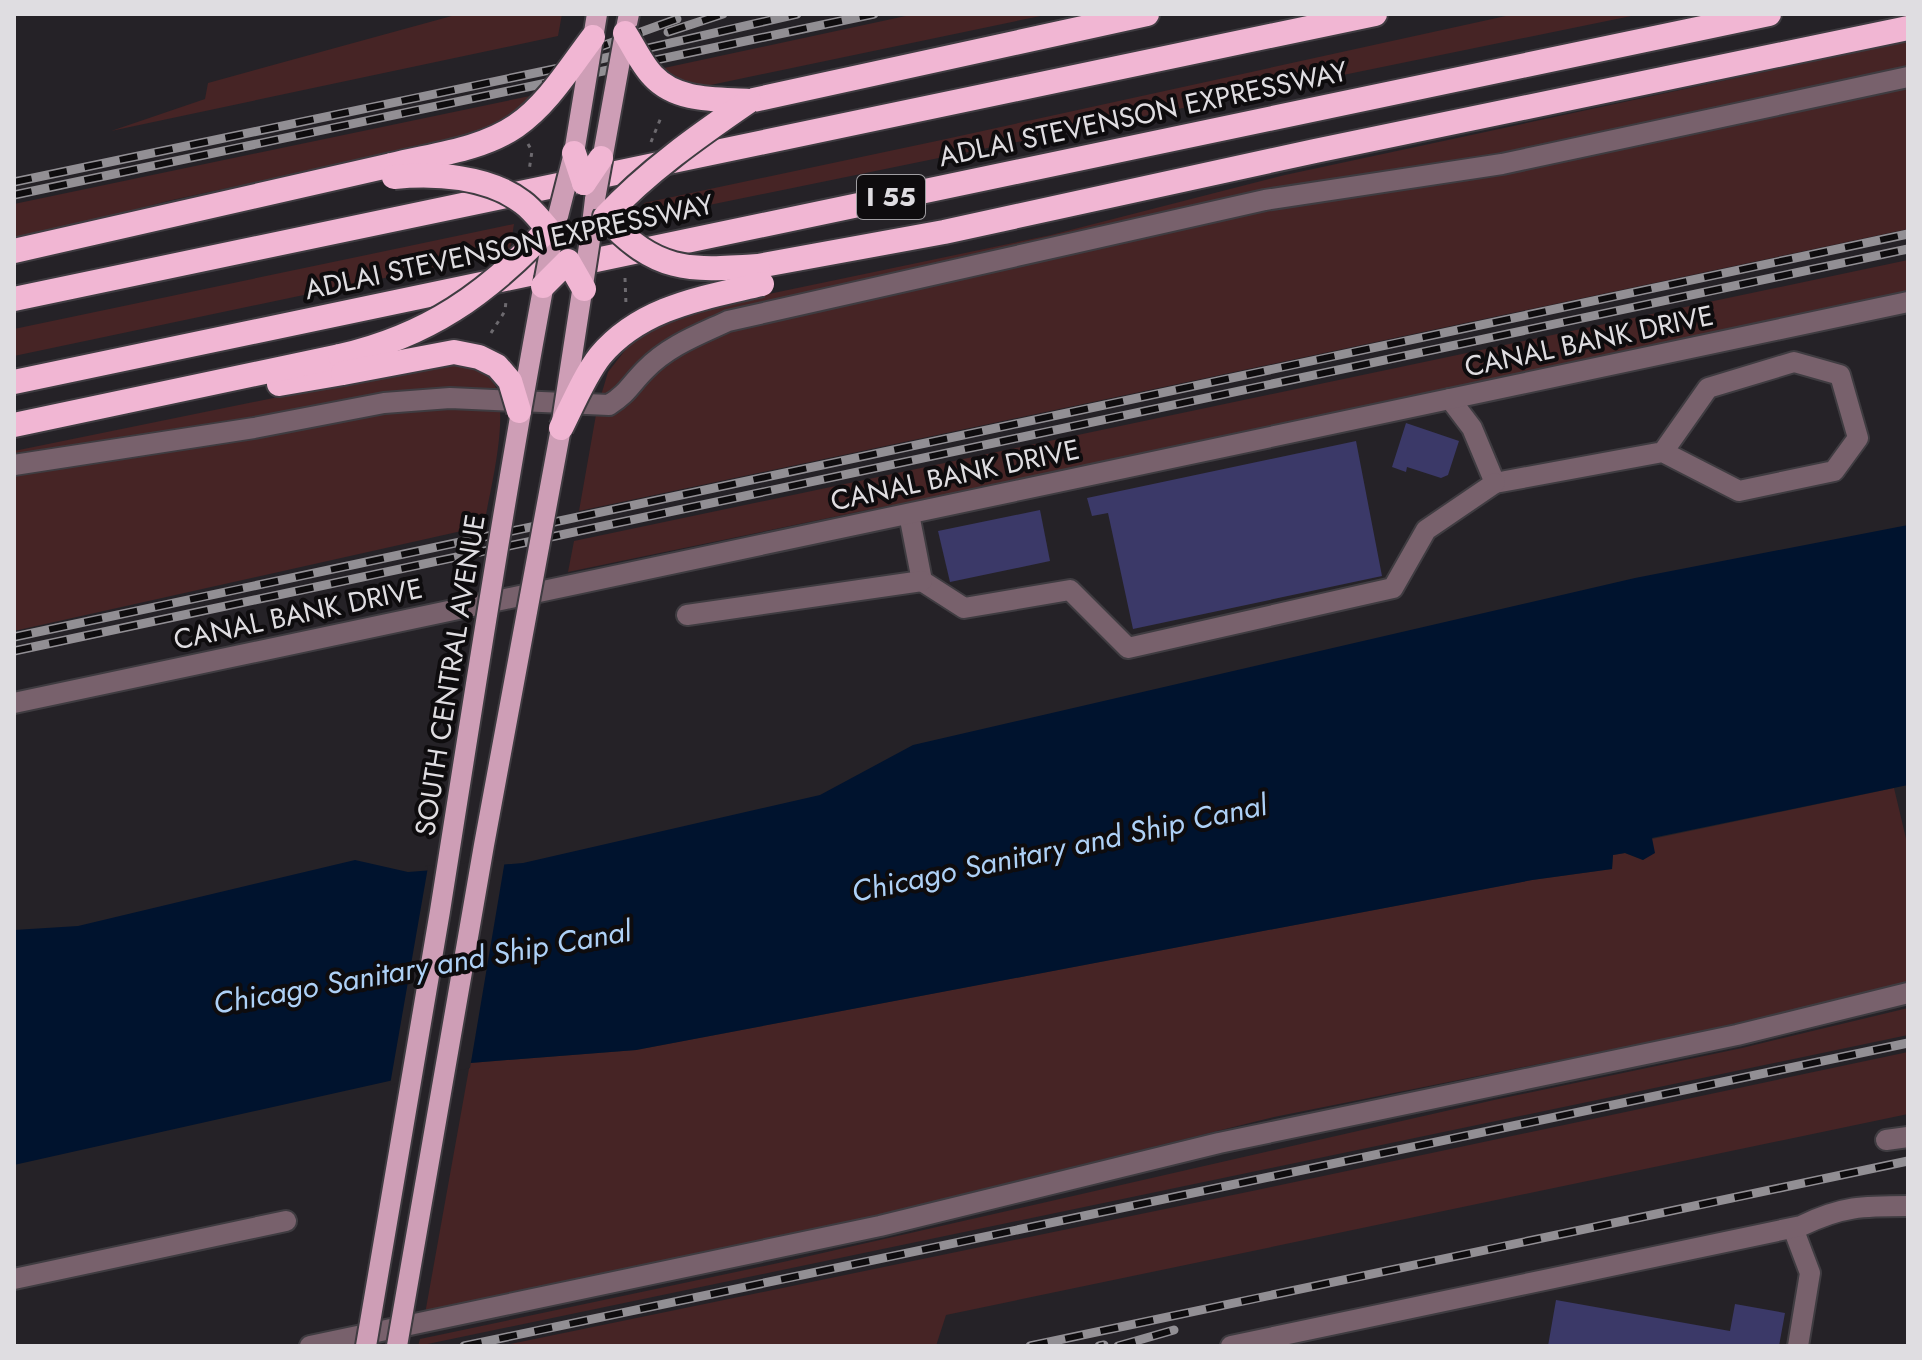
<svg xmlns="http://www.w3.org/2000/svg" width="1922" height="1360" viewBox="0 0 1922 1360" font-family="Jost,sans-serif">
<rect width="100%" height="100%" fill="#252227"/>
<g fill="#462425">
<path d="M459 14H562L558 36 111 131 205 99 208 83Z"/>
<path d="M915 14H1050L706 86C687 85 677 80 664 68Z"/>
<path d="M1515 14H1641L641 219 644 203 946 139Z"/>
<path d="M1908 41V229L579 511 597 409 608 372 630 344 669 319 764 295 1051 235 1285 175Z"/>
<path d="M530 96C509 119 485 129 456 139L172 200 14 241V204Z"/>
<path d="M514 224 510 249 503 253 14 356V329Z"/>
<path d="M1908 260V296L1090 469 877 508 568 572 574 541Z"/>
<path d="M449 362C463 364 479 366 490 378 514 403 489 493 484 526L14 631V451Z"/>
<path d="M1894 788 1908 847V984L1679 1036 1274 1117 732 1251 425 1314 470 1063 636 1050 1532 880 1612 869 1613 855 1625 853 1643 860 1652 839Z"/>
<path d="M1908 1008V1035L418 1346 420 1339 783 1262 1494 1100 1742 1048Z"/>
<path d="M1908 1052V1114L946 1315 936 1346H501L1257 1190Z"/>
</g>
<path fill="#00132e" d="M1908 525V785L1652 838 1655 853 1643 860 1625 853 1613 855 1612 869 1532 880 636 1050 470 1063 14 1165V930L78 926 355 860 408 872 523 863 820 795 913 745 1635 578Z"/>
<path fill="#252227" d="M505 860 470 1068 390 1085 428 867 425 866Z"/>
<g fill="#3b3968">
<path d="M1406 423 1459 441 1448 475 1441 478 1407 467 1406 472 1392 467Z"/>
<path d="M1356 441 1382 576 1133 629 1108 513 1092 516 1087 498Z"/>
<path d="M1040 510 1050 561 950 582 938 531Z"/>
<path d="M1556 1300 1730 1331 1735 1304 1785 1313 1779 1346H1548Z"/>
</g>
<g fill="none" stroke-linecap="round" stroke-linejoin="round">
<g stroke="#3f3c41" stroke-width="24">
<g id="minor">
<path d="M1450 399 1472 428 1495 483 1663 452 1708 388 1794 362 1840 375 1858 438 1834 471 1739 491 1663 452"/>
<path d="M14 465 254 428 384 403 450 398 609 405C628 393 630 385 645 370 668 346 698 335 728 321L1265 200 1502 164 1908 77"/>
<path d="M909 514 922 581 964 608 1070 590 1128 648 1393 588 1426 530 1495 483"/>
<path d="M687 615 922 581"/>
<path d="M14 703 1908 302"/>
<path d="M1886 1140 1908 1137"/>
<path d="M1793 1228 1810 1273 1798 1346"/>
<path d="M14 1279 286 1221"/>
<path d="M310 1346 880 1226 1219 1143 1737 1035 1908 993"/>
<path d="M1231 1346 1801 1226C1842 1206 1863 1206 1908 1206"/>
</g>
</g>
<g stroke="#3f3c41" stroke-width="24">
<g id="major">
<path d="M625 33 629 14"/>
<path d="M591 233 595 199"/>
</g>
</g>
<g stroke="#3f3c41" stroke-width="28">
<g id="highway">
<path d="M749 101 1147 14"/>
<path d="M14 251 392 165"/>
<path d="M758 266 944 232 1315 151 1908 28"/>
<path d="M14 299 1375 14"/>
<path d="M14 382 1769 14"/>
<path d="M279 384 343 373"/>
<path d="M14 425 340 356"/>
</g>
</g>
<g stroke="#6d6a6f" stroke-width="3" stroke-dasharray="4 6" stroke-linecap="butt">
<path d="M651 142 662 115"/>
<path d="M528 144 532 151 529 171"/>
<path d="M625 278 626 305"/>
<path d="M491 333 505 311 506 301"/>
</g>
<use href="#minor" stroke="#78616c" stroke-width="20"/>
<use href="#major" stroke="#ce9eb6" stroke-width="20"/>
<use href="#highway" stroke="#f1b6d3" stroke-width="24"/>
<g stroke="#928f94" stroke-width="9">
<g id="rail">
<path d="M668 32 723 14"/>
<path d="M591 50 677 19"/>
<path d="M14 182 583 63 797 14"/>
<path d="M14 195 874 14"/>
<path d="M14 637 1908 234"/>
<path d="M14 651 1908 249"/>
<path d="M464 1346 1908 1043"/>
<path d="M1030 1346 1908 1161"/>
<path d="M1099 1346 1104 1345"/>
<path d="M1118 1346 1174 1330"/>
</g>
</g>
<use href="#rail" stroke="#0e0c0e" stroke-width="6" stroke-dasharray="18" stroke-linecap="butt"/>
<g stroke="#3f3c41" stroke-width="24" stroke-linecap="butt">
<g id="major-bridge">
<path d="M595 199 625 33"/>
<path d="M558 216 574 153 597 14"/>
<path d="M366 1346C390 1201 416 1056 440 911 476 685 510 460 553 236"/>
<path d="M397 1346 484 845 561 428 591 233"/>
</g>
</g>
<g stroke="#3f3c41" stroke-width="28" stroke-linecap="butt">
<g id="highway-bridge">
<path d="M625 33C634 47 642 65 653 76 677 102 717 99 749 101"/>
<path d="M749 101C698 136 648 171 605 217 656 272 687 271 758 266"/>
<path d="M574 153 584 183"/>
<path d="M392 165C432 155 481 150 516 126 548 104 570 67 593 37"/>
<path d="M584 183 601 158"/>
<path d="M543 286 568 261 584 289"/>
<path d="M340 356C428 336 487 294 548 229 540 220 532 209 522 202 488 176 435 173 394 177"/>
<path d="M343 373 454 352 479 357 497 366 510 381 519 411"/>
<path d="M561 428C572 406 585 375 600 356 641 307 703 298 762 284"/>
</g>
</g>
<use href="#major-bridge" stroke="#ce9eb6" stroke-width="20"/>
<use href="#highway-bridge" stroke="#f1b6d3" stroke-width="24"/>
</g>
<g text-anchor="middle" dominant-baseline="central" stroke-width="8" stroke-linejoin="round" paint-order="stroke">
<rect fill="#0e0c0e" stroke="#a09ea2" stroke-width="2" x="857" y="175" width="68" height="44" rx="6"/>
<g font-size="26" font-weight="bold" fill="#dfdde1">
<text x="891" y="197">I 55</text>
</g>
<g font-size="28" fill="#dfdde1" stroke="#0e0c0e">
<text transform="translate(1143 114) rotate(-12)">ADLAI STEVENSON EXPRESSWAY</text>
<text transform="translate(509 247) rotate(-12)">ADLAI STEVENSON EXPRESSWAY</text>
<text transform="translate(1589 341) rotate(-12)">CANAL BANK DRIVE</text>
<text transform="translate(955 475) rotate(-12)">CANAL BANK DRIVE</text>
<text transform="translate(298 614) rotate(-12)">CANAL BANK DRIVE</text>
<text transform="translate(450 675) rotate(-81)">SOUTH CENTRAL AVENUE</text>
</g>
<g font-size="30" font-style="italic" fill="#aed1f7" stroke="#0e0c0e">
<text transform="translate(1059 848) rotate(-12)">Chicago Sanitary and Ship Canal</text>
<text transform="translate(422 967) rotate(-10)">Chicago Sanitary and Ship Canal</text>
</g>
</g>
<rect width="1922" height="1360" fill="none" stroke="#dfdde1" stroke-width="32"/>
</svg>
